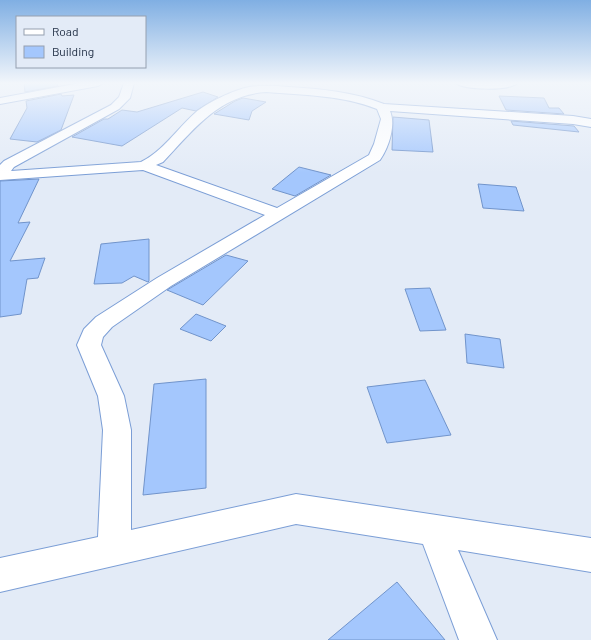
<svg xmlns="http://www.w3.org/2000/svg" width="591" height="640" viewBox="0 0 591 640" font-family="Barlow,sans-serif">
<rect width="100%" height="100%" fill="#e3ebf7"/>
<g fill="#a4c7fd" stroke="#7194cb">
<path d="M24 83H57L58 86 25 92Z"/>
<path d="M203 92 218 97 196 111 182 108 122 146 72 137 104 119H108L122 110 137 112Z"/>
<path d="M61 94 62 96 74 95 61 130 37 142 10 139 27 108 26 101Z"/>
<path d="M499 96 544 98 549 108H559L564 114 506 110Z"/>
<path d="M243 98 266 102 252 111 249 120 214 114 235 101Z"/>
<path d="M393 117 429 120 433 152 392 150Z"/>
<path d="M511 121 574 126 579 132 513 125Z"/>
<path d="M299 167 331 175 295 196 272 189Z"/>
<path d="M39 179 18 223 30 222 10 261 45 258 38 278 27 279 21 314 0 317V181Z"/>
<path d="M478 184 516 187 524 211 483 208Z"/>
<path d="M149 239V281L148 282 134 276 122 283 94 284 101 244Z"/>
<path d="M226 255 248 261 203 305 167 290Z"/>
<path d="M430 288 446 330 420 331 405 289Z"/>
<path d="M196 314 226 326 211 341 180 329Z"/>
<path d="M465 334 500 339 504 368 467 363Z"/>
<path d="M206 379V488L143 495 154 384Z"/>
<path d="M425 380 451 435 387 443 367 387Z"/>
<path d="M397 582 445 640H328Z"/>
</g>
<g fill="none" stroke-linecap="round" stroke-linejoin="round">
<g stroke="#7b9ed6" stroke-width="2">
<g id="minor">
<path d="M80 83H103L98 86 0 104V98Z"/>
<path d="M124 83H134L130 98 119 109 14 167 11 171 141 162C163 151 177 129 195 113 206 103 234 90 249 87 262 85 276 86 289 87 321 89 354 92 384 104L573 116 591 119V127L573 124 390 111C396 125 389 147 380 160L171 286 112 327 103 337 101 345 124 396 131 430V530L296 494 591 538V572L458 550 497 640H459L423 544 296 524 0 592V558L98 537 103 430 98 396 77 345 84 329 96 317 157 278 265 215 143 170 0 180V165L4 161 111 105 119 97ZM266 92C303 95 342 95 377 109L381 119 374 144 369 155 277 208 156 165 163 162C193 130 219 95 266 92Z"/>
<path d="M456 83H517C510 91 463 90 456 83Z"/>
</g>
</g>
<use href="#minor" fill="#fff" fill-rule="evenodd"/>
</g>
<linearGradient id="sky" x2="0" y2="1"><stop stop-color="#80afe3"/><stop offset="0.48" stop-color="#f2f6fb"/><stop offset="1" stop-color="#f2f6fb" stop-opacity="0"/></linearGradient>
<rect width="591" height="173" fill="url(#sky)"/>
<rect x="16" y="16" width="130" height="52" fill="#e3ebf7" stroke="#95a0b0"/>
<rect x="24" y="29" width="20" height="6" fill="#ffffff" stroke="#95a0b0"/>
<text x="52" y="36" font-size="12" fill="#212f45">Road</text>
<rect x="24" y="46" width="20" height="12" fill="#a4c7fd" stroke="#95a0b0"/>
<text x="52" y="56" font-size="12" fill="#212f45">Building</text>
</svg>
